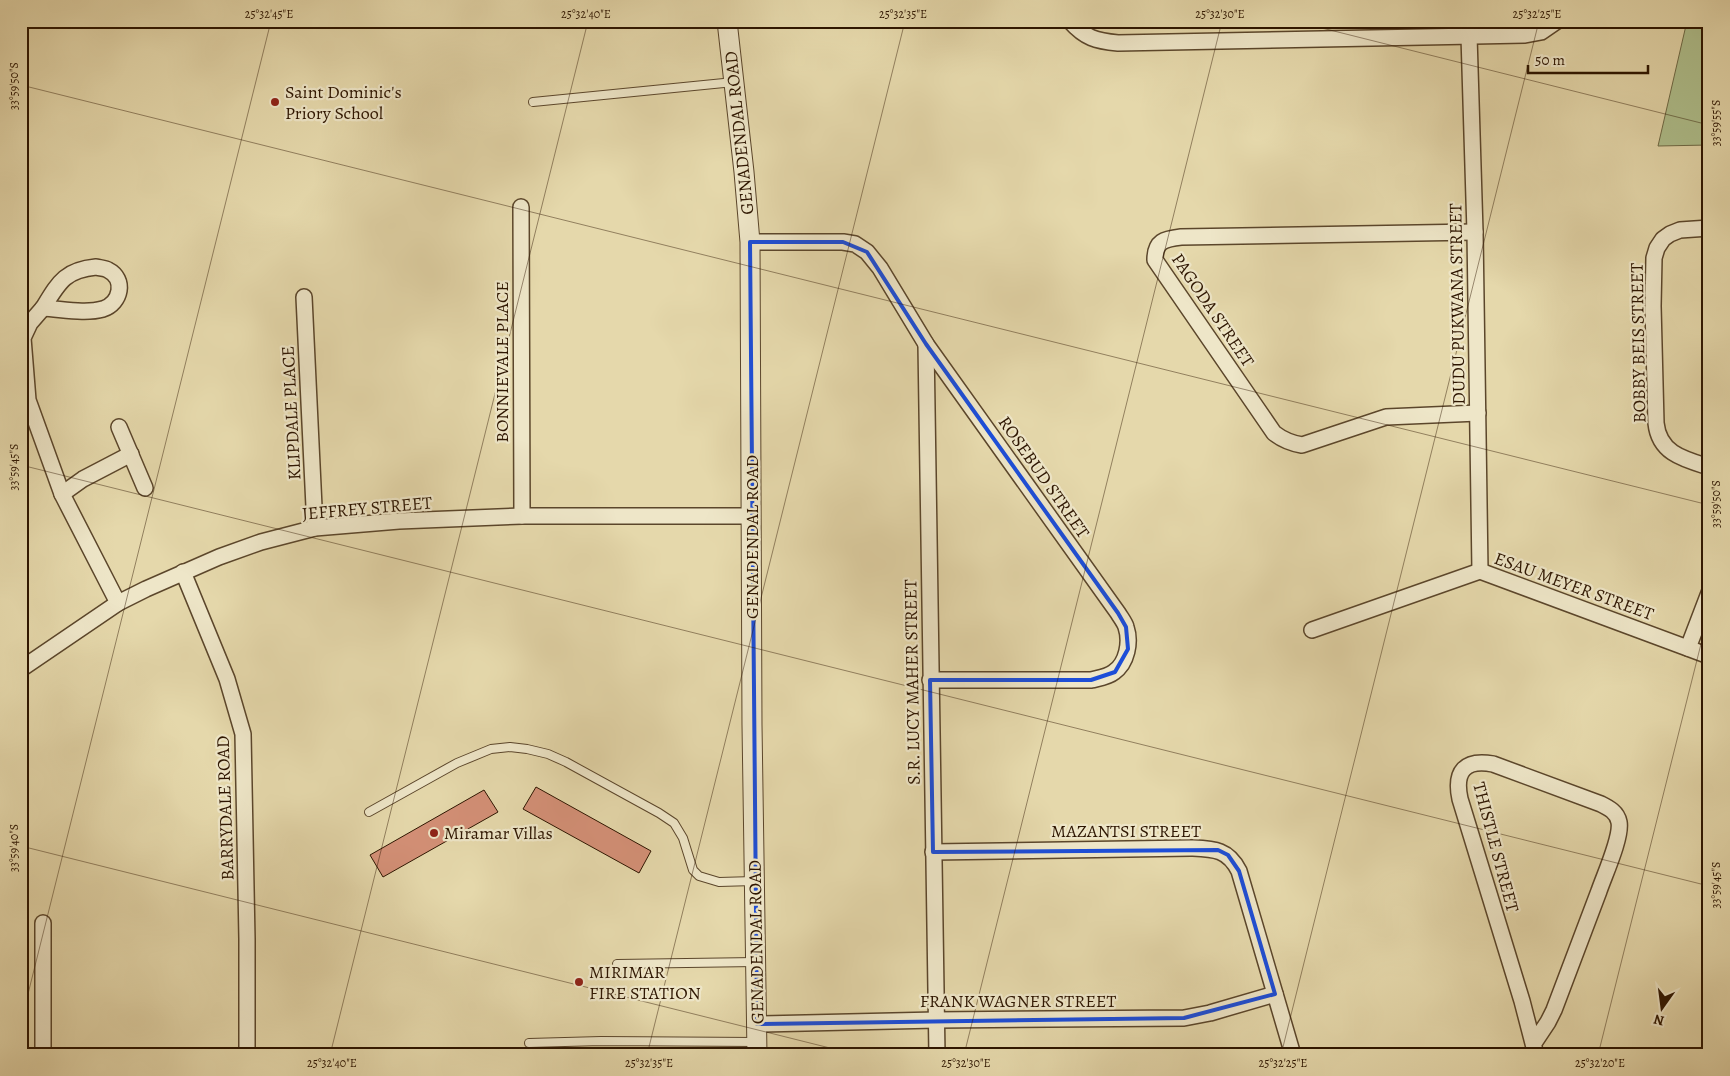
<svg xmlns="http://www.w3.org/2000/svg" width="1730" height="1076" viewBox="0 0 1730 1076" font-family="Alegreya,serif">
<rect width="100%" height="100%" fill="#e5d8ab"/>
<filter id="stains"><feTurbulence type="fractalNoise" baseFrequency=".004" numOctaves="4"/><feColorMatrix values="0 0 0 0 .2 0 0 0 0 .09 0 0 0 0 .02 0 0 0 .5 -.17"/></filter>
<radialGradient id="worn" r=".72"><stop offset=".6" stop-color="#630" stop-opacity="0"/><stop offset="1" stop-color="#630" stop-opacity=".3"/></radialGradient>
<path fill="#afc08d" stroke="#6e6a46" d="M1687 21H1709V145L1658 146Z"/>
<g fill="#d49077" stroke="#2d1500">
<path d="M536 787 651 851 639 873 523 809Z"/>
<path d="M484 790 498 812 383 877 370 855Z"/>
</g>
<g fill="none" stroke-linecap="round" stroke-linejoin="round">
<g stroke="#5b462b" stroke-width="10">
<g id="service">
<path d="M533 102 734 82"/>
<path d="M369 812 457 763 491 749 510 747 527 749 548 754 566 762 659 813 674 823 683 838 693 870 699 876 719 882 754 881"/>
<path d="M617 964 756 962"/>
<path d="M529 1043 601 1041 757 1042"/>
</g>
</g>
<g stroke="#5b462b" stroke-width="18">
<g id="minor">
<path d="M1070 21C1085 38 1096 41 1118 43L1525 35 1541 32 1557 21"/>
<path d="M1469 36 1475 232 1480 571"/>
<path d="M521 207 522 516"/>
<path d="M1709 228 1680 230 1670 234 1663 239 1657 248 1654 258 1653 306 1656 423C1659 453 1683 459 1709 467"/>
<path d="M1475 232 1181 237C1164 239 1155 241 1155 260L1274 433C1283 440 1290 443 1302 445L1386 417 1478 413"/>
<path d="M750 242H843L855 244 867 252 880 268 926 344 1118 613C1121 618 1125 623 1126 627 1131 642 1127 663 1114 672 1108 677 1099 678 1091 680H930"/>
<path d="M96 267C100 268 105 268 108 270 126 279 121 303 103 309 85 314 62 309 43 308 59 282 65 270 96 267Z"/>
<path d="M304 297 315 528"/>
<path d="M43 308 30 323 23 338 28 400 62 494 118 603"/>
<path d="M926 344 937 1055"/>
<path d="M119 427 145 488"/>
<path d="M62 494 83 479 131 454"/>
<path d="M183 572 227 679 243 734 247 939V1055"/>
<path d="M1312 630 1480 571 1709 656"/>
<path d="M1688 648 1709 593"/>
<path d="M21 669 118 603 146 589 219 557 261 542 315 528 399 521 522 516H751"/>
<path d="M933 852 1191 848C1214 849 1228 849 1239 871L1293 1055"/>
<path d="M43 923V1055"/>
<path d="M757 1024 936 1020 1184 1018 1210 1013 1275 994"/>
<path d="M1534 1043 1548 1022 1554 1010C1569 970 1584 931 1599 891 1604 876 1622 837 1619 822 1617 812 1609 808 1601 804L1493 764C1465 759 1454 771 1460 799L1522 1001 1536 1055"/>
</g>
</g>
<g stroke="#5b462b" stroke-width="21">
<path id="tertiary" d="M727 21 744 172 750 242 752 725 757 1055"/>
</g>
<use href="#service" stroke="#eee6c8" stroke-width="8"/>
<use href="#minor" stroke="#eee6c8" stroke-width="15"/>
<use href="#tertiary" stroke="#eee6c8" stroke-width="19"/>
</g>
<path fill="none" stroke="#1d4ed8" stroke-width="4" stroke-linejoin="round" d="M750 242H843L867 252 926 344 1118 613 1126 627 1128 649 1115 672 1091 680H930L933 852 1218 850 1228 855 1239 871 1275 994 1184 1018 757 1024Z"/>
<path fill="none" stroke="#2d1500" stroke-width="1" stroke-opacity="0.45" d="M1294 21 1709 125M21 85 1709 505M21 465 1709 886M21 846 858 1055M21 1022 271 21M330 1055 588 21M647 1055 905 21M964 1055 1222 21M1281 1055 1539 21M1598 1055 1709 612"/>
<g fill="#8f2418" stroke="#eee6c8" stroke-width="2">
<circle cx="275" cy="102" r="5"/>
<circle cx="434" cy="833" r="5"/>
<circle cx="579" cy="982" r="5"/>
</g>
<g text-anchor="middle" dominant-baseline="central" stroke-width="4.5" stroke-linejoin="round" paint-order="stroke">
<g font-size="18" fill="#2d1500" stroke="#eee6c8" text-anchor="start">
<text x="285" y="92">Saint Dominic's<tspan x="285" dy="21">Priory School</tspan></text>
<text x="444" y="833">Miramar Villas</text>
<text x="589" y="972">MIRIMAR<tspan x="589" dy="21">FIRE STATION</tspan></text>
</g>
<g font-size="18" fill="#2d1500" stroke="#eee6c8">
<text transform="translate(739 133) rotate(-96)">GENADENDAL ROAD</text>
<text transform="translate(1457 304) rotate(-91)">DUDU PUKWANA STREET</text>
<text transform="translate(1213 310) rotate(56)">PAGODA STREET</text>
<text transform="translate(1638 343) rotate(-91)">BOBBY BEIS STREET</text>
<text transform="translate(502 362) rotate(-90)">BONNIEVALE PLACE</text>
<text transform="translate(291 413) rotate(-93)">KLIPDALE PLACE</text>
<text transform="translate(1044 477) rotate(55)">ROSEBUD STREET</text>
<text transform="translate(367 508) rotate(-5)">JEFFREY STREET</text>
<text transform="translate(752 537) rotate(-90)">GENADENDAL ROAD</text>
<text transform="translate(1574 586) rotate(20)">ESAU MEYER STREET</text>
<text transform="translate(912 682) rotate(-91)">S.R. LUCY MAHER STREET</text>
<text transform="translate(225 808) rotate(-92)">BARRYDALE ROAD</text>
<text x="1126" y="831">MAZANTSI STREET</text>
<text transform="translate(1496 847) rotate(75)">THISTLE STREET</text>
<text transform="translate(756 942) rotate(-91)">GENADENDAL ROAD</text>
<text x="1018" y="1001">FRANK WAGNER STREET</text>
</g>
</g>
<rect width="1730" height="1076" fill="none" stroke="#e5d8ab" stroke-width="55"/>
<g transform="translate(1662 1008) rotate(194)" stroke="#eee6c8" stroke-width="4" paint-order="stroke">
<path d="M0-4L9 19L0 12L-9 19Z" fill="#2d1500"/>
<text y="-8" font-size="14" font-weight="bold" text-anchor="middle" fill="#2d1500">N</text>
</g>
<path d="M1528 65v8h120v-8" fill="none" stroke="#2d1500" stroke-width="2.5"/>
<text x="1535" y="65" font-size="15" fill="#2d1500" stroke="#eee6c8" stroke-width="4" paint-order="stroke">50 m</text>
<rect x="28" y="28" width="1674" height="1020" fill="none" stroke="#2d1500" stroke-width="2"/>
<g font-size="12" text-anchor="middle" fill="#2d1500">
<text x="269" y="18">25°32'45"E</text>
<text x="586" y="18">25°32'40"E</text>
<text x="903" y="18">25°32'35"E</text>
<text x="1220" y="18">25°32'30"E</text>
<text x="1537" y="18">25°32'25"E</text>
<text transform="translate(14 86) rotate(-90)" y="4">33°59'50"S</text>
<text transform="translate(1716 123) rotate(-90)" y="4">33°59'55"S</text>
<text transform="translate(14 467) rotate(-90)" y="4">33°59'45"S</text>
<text transform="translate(1716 504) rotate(-90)" y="4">33°59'50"S</text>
<text transform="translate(14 848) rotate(-90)" y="4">33°59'40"S</text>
<text transform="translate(1716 885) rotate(-90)" y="4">33°59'45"S</text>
<text x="332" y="1067">25°32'40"E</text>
<text x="649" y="1067">25°32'35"E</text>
<text x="966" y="1067">25°32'30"E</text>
<text x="1283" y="1067">25°32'25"E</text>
<text x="1600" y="1067">25°32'20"E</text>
</g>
<rect width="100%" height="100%" filter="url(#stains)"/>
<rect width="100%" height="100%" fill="url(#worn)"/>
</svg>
